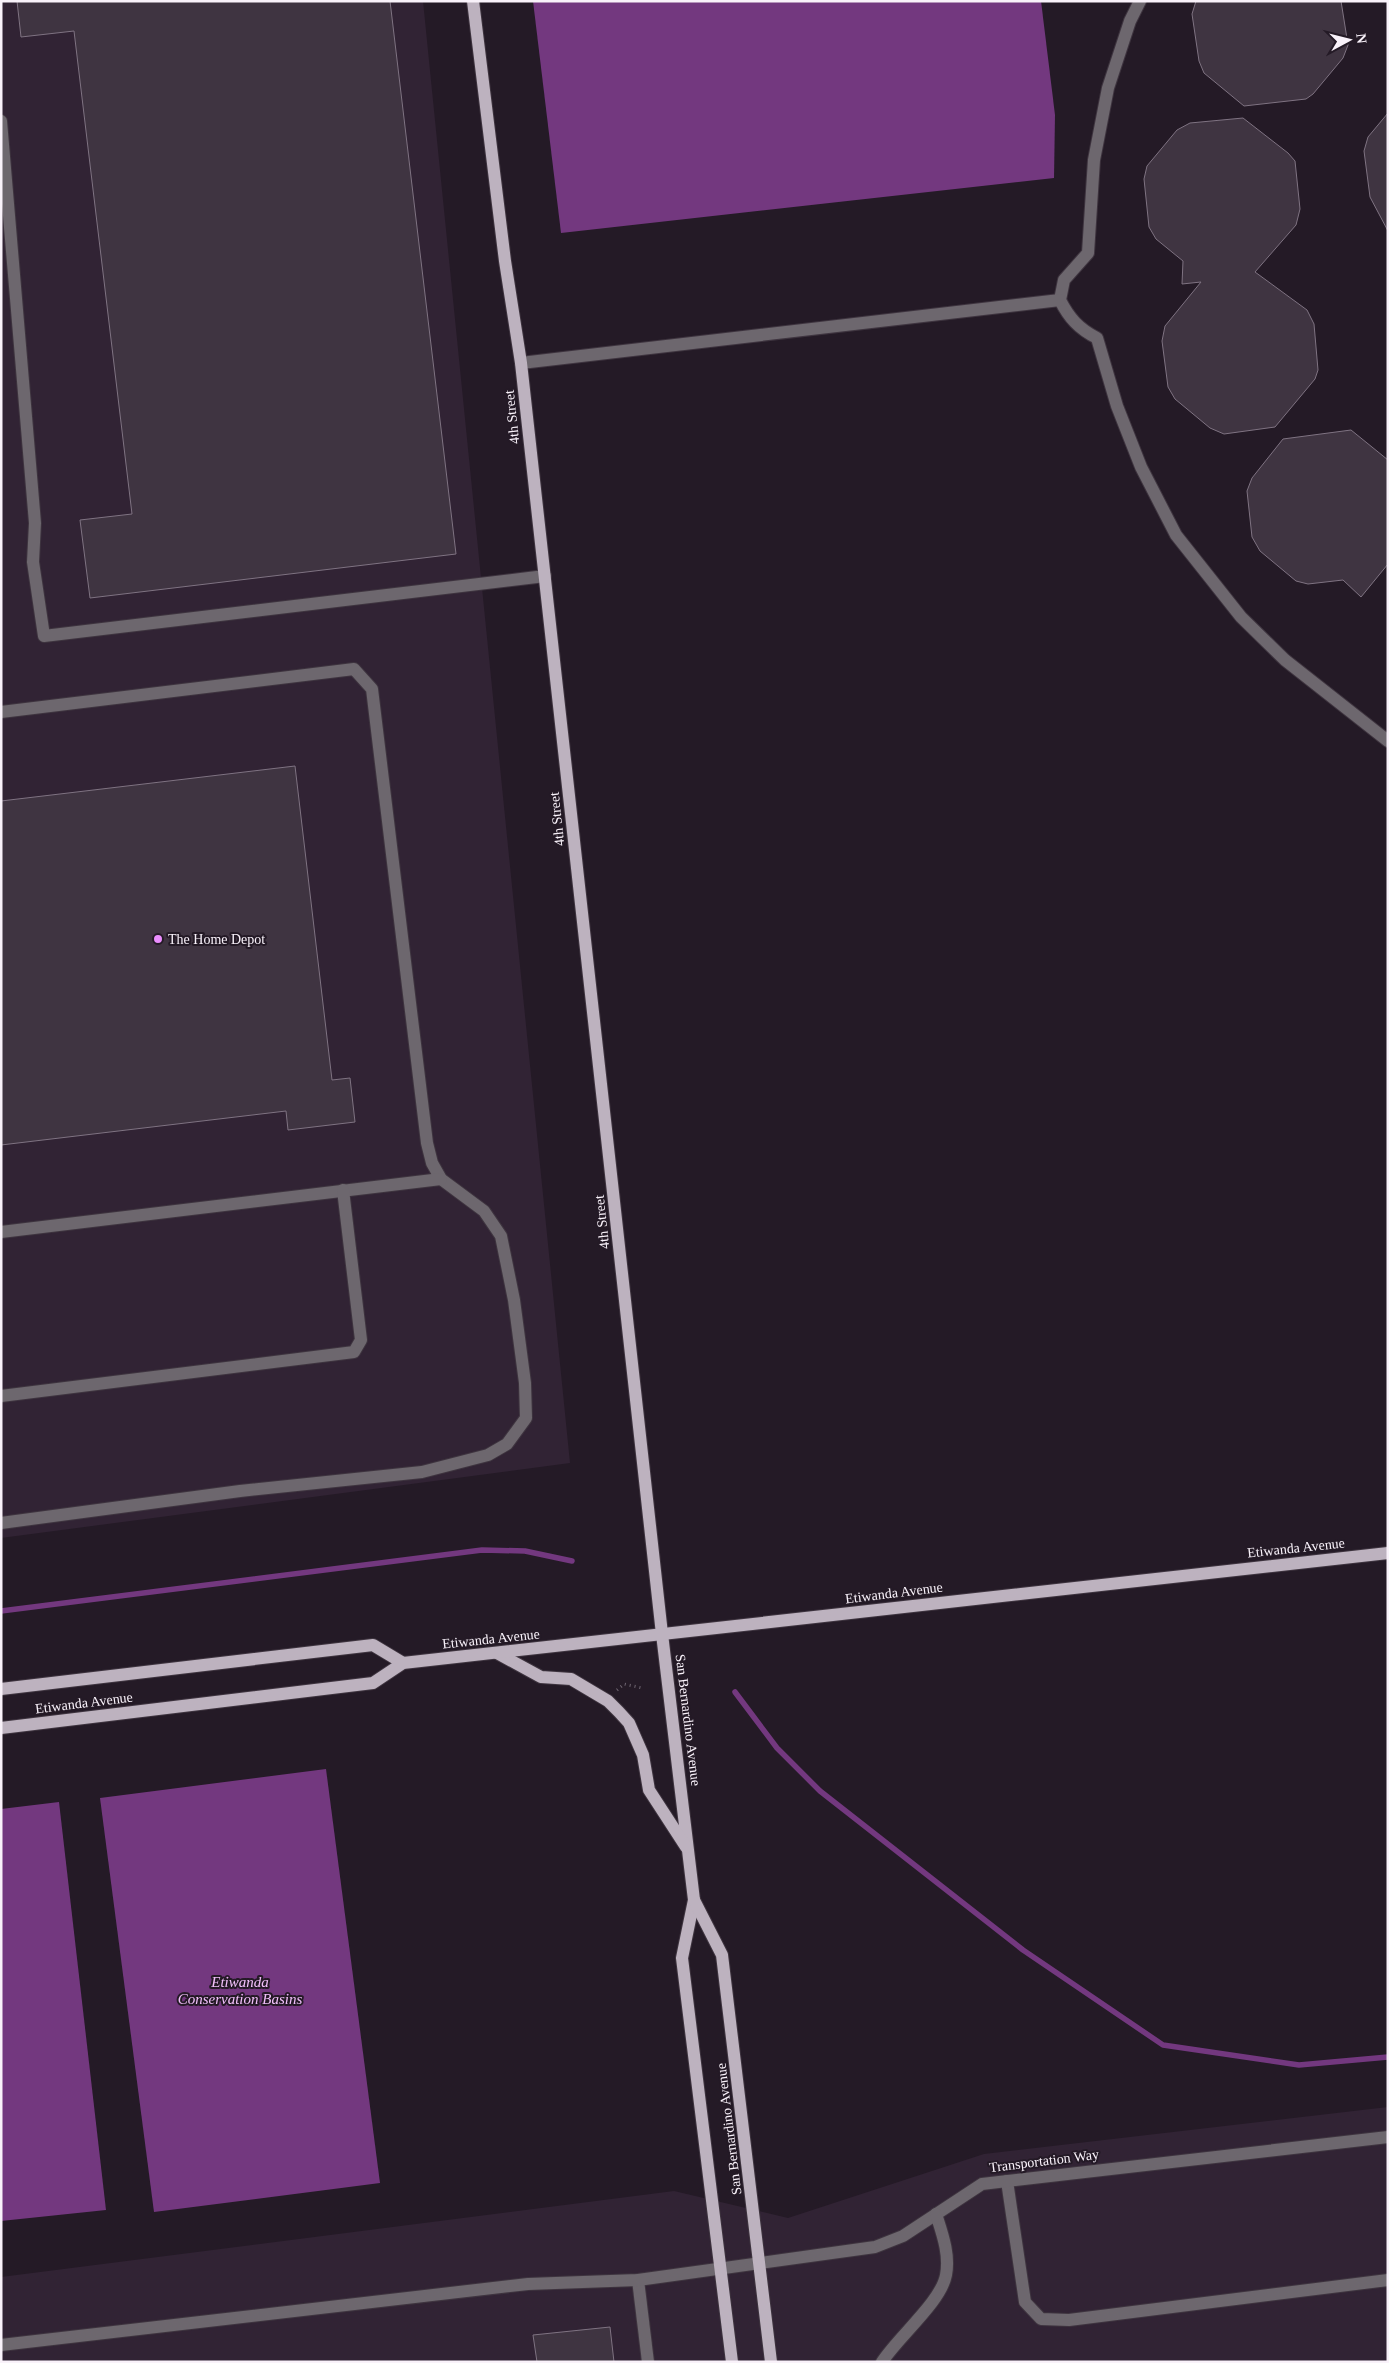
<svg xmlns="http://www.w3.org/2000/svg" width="1389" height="2363" viewBox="0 0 1389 2363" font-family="'Times New Roman',serif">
<rect width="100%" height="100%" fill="#241a26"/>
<g fill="#312334">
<path d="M1 1H423L570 1463 1 1538Z"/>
<path d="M1388 2107V2362H1V2277L674 2191 788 2218 984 2154Z"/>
</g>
<g fill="#73387f">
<path d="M533 1H1041L1055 115 1054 178 561 233Z"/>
<path d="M326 1769 380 2183 154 2212 100 1798Z"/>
<path d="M59 1802 106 2210 1 2221V1809Z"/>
</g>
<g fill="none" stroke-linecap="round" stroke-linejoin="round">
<g stroke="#73387f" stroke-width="5.5">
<path d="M1 1611 482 1550 525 1551 572 1561"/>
<path d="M735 1692 777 1748 820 1791 1023 1950 1163 2045 1299 2065 1388 2057"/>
</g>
</g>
<g fill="#3f3441" stroke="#7f7382">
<path d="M17 1H390L456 554 90 598 80 520 132 514 74 31 21 37Z"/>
<path d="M1196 1H1341L1348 45 1343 58 1313 94 1306 99 1244 106 1204 73 1199 61 1192 14Z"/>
<path d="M1388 113V231L1370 197 1364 151 1368 137Z"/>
<path d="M1243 118 1288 153 1295 161 1300 209 1296 225 1255 272 1307 310 1314 324 1318 370 1315 379 1275 427 1224 434 1210 428 1175 399 1168 387 1162 341 1165 326 1201 282 1182 284 1183 261 1156 239 1149 227 1144 179 1147 166 1177 130 1190 123Z"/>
<path d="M1351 430 1388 460V564L1361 597 1343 580 1308 584 1296 581 1260 551 1252 537 1247 491 1252 478 1283 439Z"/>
<path d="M295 766 332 1080 350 1078 355 1122 288 1130 286 1111 1 1145V801Z"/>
<path d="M610 2327 614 2362H537L533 2335Z"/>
</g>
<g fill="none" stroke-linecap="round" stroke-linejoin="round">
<g stroke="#3e343f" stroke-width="14">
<g id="minor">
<path d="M1140 1 1130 21 1108 88 1094 160 1088 253 1064 280 1060 300C1069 318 1079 329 1097 338L1117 406 1141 467 1176 535 1241 617 1285 660 1388 741"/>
<path d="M1 121 35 523 33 562 44 636 545 576"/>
<path d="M521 363 1060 300"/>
<path d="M1 712 354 669 372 689 427 1143 432 1163 441 1179 484 1211 501 1236 514 1300 525 1383 526 1418 507 1444 488 1455 422 1472 240 1491 1 1523"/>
<path d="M1 1232 441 1179"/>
<path d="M1 1396 354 1352 361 1340 343 1190"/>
<path d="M1007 2181 1025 2302 1041 2319 1069 2320 1388 2280"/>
<path d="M638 2280 648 2362"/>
<path d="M1 2345 528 2284 638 2280 875 2247 903 2236 982 2184 1388 2137"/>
<path d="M882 2362C898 2337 941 2302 946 2275 950 2254 942 2233 936 2214"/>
</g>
</g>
<g stroke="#3e343f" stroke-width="14">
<g id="major">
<path d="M473 1 505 261 521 363 662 1634 694 1900 682 1958 732 2362"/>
<path d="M497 1653 541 1677 571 1679 608 1701 619 1712 629 1723 643 1755 649 1790 686 1847"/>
<path d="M1 1689 373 1645 403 1663"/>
<path d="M1 1728 373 1683 403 1663 1388 1553"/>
<path d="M694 1900 722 1955 771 2362"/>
</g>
</g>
<path stroke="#706772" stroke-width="3" stroke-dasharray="1 4" stroke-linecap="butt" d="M617 1690 624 1684 642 1688"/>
<use href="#minor" stroke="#6d676e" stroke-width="12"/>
<use href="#major" stroke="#bdb2bf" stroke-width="12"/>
</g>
<circle fill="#ea8dfd" stroke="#241a26" stroke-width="2" cx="158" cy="939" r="5"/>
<g text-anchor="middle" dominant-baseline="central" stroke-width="4" stroke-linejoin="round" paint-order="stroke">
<g font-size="14" fill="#f9f2fa" stroke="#241a26">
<text transform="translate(512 417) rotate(-96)">4th Street</text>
<text transform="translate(557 819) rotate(-96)">4th Street</text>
<text transform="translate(602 1222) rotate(-96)">4th Street</text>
<text transform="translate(1296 1548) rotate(-6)">Etiwanda Avenue</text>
<text transform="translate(894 1593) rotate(-7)">Etiwanda Avenue</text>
<text transform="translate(491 1639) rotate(-6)">Etiwanda Avenue</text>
<text transform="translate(84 1703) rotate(-7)">Etiwanda Avenue</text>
<text transform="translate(688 1720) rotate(83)">San Bernardino Avenue</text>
<text transform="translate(729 2129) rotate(-97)">San Bernardino Avenue</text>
<text transform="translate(1044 2161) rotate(-7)">Transportation Way</text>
</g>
<g font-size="14" fill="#f9f2fa" stroke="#241a26" text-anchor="start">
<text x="168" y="939">The Home Depot</text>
</g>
<g font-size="15" font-style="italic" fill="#f2c0fb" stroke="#241a26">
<text x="240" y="1982">Etiwanda<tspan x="240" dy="17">Conservation Basins</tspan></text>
</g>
</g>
<rect width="1389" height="2363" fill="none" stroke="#f9f2fa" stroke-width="5"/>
<g transform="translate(1349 40) rotate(83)" stroke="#241a26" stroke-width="4" paint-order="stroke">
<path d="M0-4L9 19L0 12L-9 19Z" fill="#f9f2fa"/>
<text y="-8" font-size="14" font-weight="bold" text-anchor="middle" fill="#f9f2fa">N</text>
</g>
</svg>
